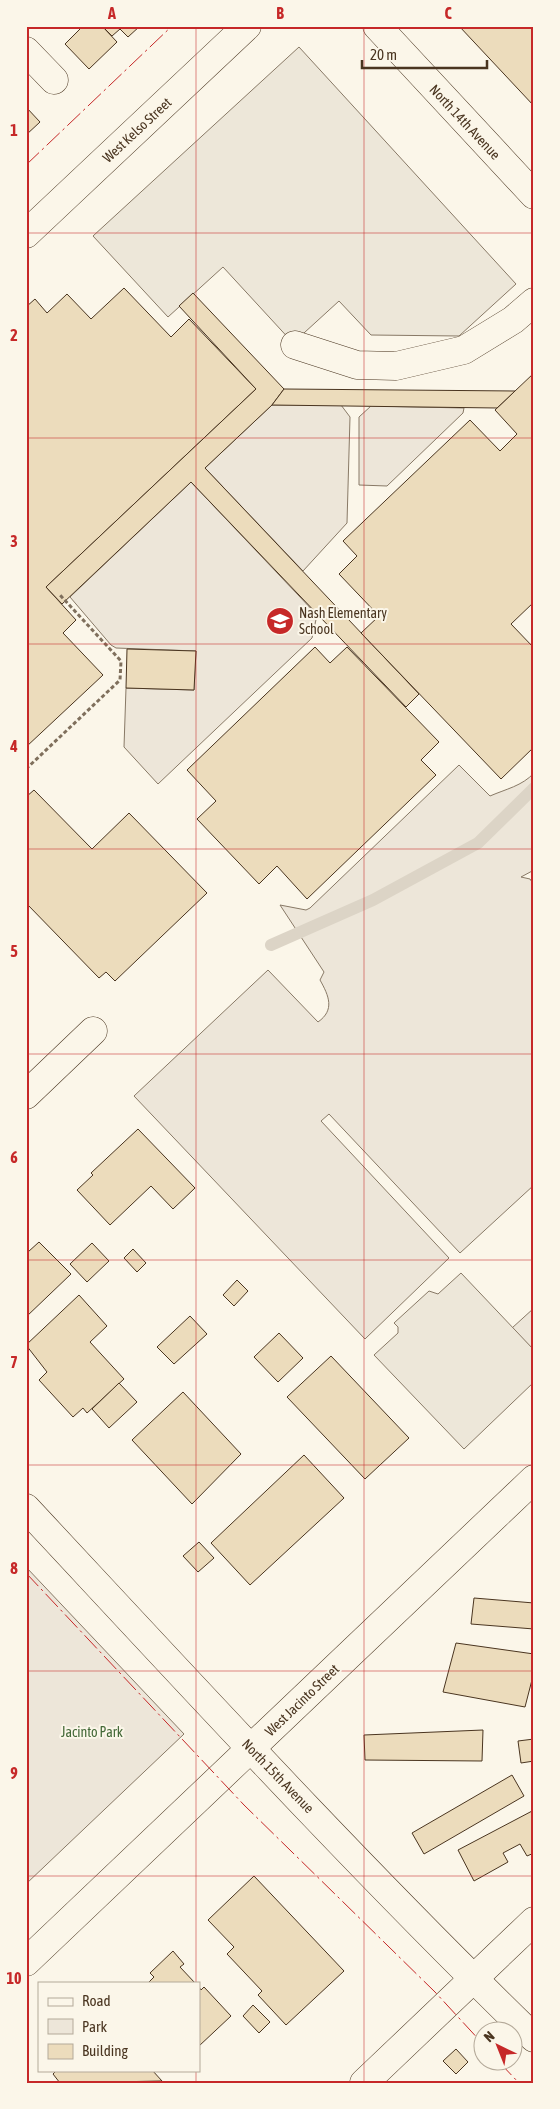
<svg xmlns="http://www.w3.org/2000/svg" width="560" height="2109" viewBox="0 0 560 2109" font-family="'Asap Condensed',sans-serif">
<rect width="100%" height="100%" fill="#fbf6e9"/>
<g fill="#ede6d9" stroke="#887966">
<path d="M272 405H341L350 417 347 523 303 571 205 468Z"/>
<path d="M371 406 464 408 463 413 387 486 359 485V417Z"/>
<path d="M191 482 317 615 312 638 158 784 124 747 126 688 194 690 196 651 116 648 111 645 70 597Z"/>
<path d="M459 765 490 796C506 789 522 786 534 773V870L521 877 530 879 534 885V1185L460 1253 329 1114 321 1121 449 1258 365 1339 134 1096 268 970 318 1022C335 1010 329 996 320 980L324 972 280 905 306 910 310 908Z"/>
<path d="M534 1308V1350L512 1328Z"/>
<path d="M26 1567 184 1734 26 1884Z"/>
</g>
<g fill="#ede7d9" stroke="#887966">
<path d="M299 47 516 284 459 336 371 335 339 301 293 343 223 267 168 317 93 236Z"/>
<path d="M461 1273 534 1350V1382L464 1449 374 1355 398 1333V1327L394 1323 429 1291 438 1294Z"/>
</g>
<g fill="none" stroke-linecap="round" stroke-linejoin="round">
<path stroke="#dcd4c6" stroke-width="12" d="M271 945 373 900 478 843 534 788"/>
</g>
<g fill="#ecdcbc" stroke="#4a3520">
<path d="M83 26H102L117 42 89 69 65 44Z"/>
<path d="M102 26H140L128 37 120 29 112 36Z"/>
<path d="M459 26H534V106Z"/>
<path d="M26 107 40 122 26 135Z"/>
<path d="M124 288 171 337 189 319 256 389 46 587 76 620 63 633 103 675 26 747V307L35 299 47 313 67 294 91 319Z"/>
<path d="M193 293 284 389 272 405 205 468 419 694 406 707 191 482 62 604 46 587 256 389 179 306Z"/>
<path d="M534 373V602L511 624 534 648V747L501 779 361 633 379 616 339 574 357 556 343 541 470 420 500 451 517 434 495 410Z"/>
<path d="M284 389 515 391 497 408 272 405Z"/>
<path d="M315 647 330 663 347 647 439 742 421 760 436 775 307 899 277 866 259 884 197 819 216 801 187 770Z"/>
<path d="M127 649 196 651 194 690 126 688Z"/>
<path d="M34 790 92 849 129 813 207 893 115 981 106 972 99 978 26 903V797Z"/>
<path d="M138 1129 195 1188 173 1209 151 1186 110 1225 77 1190 93 1175 91 1173Z"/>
<path d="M39 1242 71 1274 26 1317V1251L28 1252Z"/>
<path d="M92 1243 109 1261 87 1282 70 1264Z"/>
<path d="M133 1249 146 1263 137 1272 124 1258Z"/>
<path d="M237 1280 248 1291 234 1306 223 1295Z"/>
<path d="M79 1295 107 1326 90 1342 124 1379 87 1413 83 1408 73 1417 39 1380 47 1372 26 1345Z"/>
<path d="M190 1316 207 1334 174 1364 157 1347Z"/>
<path d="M279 1333 303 1358 278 1382 254 1357Z"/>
<path d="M331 1356 409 1438 365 1479 287 1397Z"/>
<path d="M119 1383 137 1402 109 1428 92 1409Z"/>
<path d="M183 1392 241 1454 192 1504 132 1440Z"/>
<path d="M304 1455 344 1498 250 1585 211 1543Z"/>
<path d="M199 1542 214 1558 198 1572 183 1556Z"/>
<path d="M474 1598 534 1603V1629L471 1624Z"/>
<path d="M456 1643 534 1654V1672L525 1707 443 1692Z"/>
<path d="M483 1730 482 1761 365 1760 364 1735Z"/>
<path d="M534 1739V1761L521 1763 518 1741Z"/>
<path d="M512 1775 524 1796 424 1854 412 1833Z"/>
<path d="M534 1810V1853L527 1856 520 1844 503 1853 508 1862 474 1881 458 1850Z"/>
<path d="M254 1876 344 1971 286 2025 258 1995 262 1991 227 1954 234 1947 208 1920Z"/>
<path d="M173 1951 184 1964 180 1967 195 1983H148L154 1977 150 1973Z"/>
<path d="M199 1987 201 1990 204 1987 231 2016 199 2046Z"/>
<path d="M253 2005 270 2022 259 2033 243 2016Z"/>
<path d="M456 2049 468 2062 456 2074 443 2061Z"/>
<path d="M57 2070H152L162 2081 60 2083 53 2074Z"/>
</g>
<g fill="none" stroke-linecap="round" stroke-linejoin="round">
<g stroke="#4a3520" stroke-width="29">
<g id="minor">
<path d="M377 26 534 195"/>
<path d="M26 51 54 80"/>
<path d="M26 234 247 26"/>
<path d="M295 345 357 365 396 366 464 350 513 320 534 302"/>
<path d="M26 1095 93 1031"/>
<path d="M26 1508C193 1687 359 1868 534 2038"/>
<path d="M26 1962 534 1479"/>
<path d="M364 2083 534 1921"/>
</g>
</g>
<path stroke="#7f6f5c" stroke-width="3" stroke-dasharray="4 2.5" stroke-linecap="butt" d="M26 769 120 680 121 661 60 595"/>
<use href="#minor" stroke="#fbf6e9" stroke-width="28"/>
<g stroke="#c62828" stroke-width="1" stroke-dasharray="18 4 2.5 4" stroke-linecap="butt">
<path d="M26 165 172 26"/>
<path d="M26 1573 244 1805 435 1992 482 2043"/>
<path d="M499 2062 519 2083"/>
</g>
</g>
<path fill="none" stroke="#c62828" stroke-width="1" stroke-opacity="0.55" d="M196 26V1983M364 26V2083M26 233H534M26 438H534M26 644H534M26 849H534M26 1054H534M26 1260H534M26 1465H534M26 1671H534M26 1876H534M196 2070V2083"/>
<defs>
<g id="school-disc" transform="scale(1.4375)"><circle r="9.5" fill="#c62828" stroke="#fbf6e9"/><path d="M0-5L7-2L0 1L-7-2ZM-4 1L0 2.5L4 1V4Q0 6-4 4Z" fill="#fff"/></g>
</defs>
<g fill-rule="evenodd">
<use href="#school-disc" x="280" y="621"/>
</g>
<g text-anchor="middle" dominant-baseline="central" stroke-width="4" stroke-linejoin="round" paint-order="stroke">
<g font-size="14" fill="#4a3520" stroke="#fbf6e9">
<text transform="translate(465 122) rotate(47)">North 14th Avenue</text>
<text transform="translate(137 130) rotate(-43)">West Kelso Street</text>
<text transform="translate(302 1700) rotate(-44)">West Jacinto Street</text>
<text transform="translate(278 1776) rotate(46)">North 15th Avenue</text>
</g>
<g font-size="14" fill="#4a3520" stroke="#fbf6e9" text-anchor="start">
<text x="299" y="613">Nash Elementary<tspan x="299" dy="16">School</tspan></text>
</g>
<g font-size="14" fill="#436837" stroke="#fbf6e9">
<text x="92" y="1732">Jacinto Park</text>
</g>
</g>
<rect width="560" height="2109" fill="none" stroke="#fbf6e9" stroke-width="55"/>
<rect x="38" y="1982" width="162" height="90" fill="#fbf6e9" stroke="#b4a999"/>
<rect x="48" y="1998" width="25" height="8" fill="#fbf6e9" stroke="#b4a999"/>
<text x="82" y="2006" font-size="15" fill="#4a3520">Road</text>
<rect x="48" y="2019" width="25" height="15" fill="#ede6d9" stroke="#b4a999"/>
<text x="82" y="2032" font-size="15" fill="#4a3520">Park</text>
<rect x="48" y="2044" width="25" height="15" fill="#ecdcbc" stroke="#b4a999"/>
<text x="82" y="2056" font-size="15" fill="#4a3520">Building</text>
<g transform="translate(498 2046) rotate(317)"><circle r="24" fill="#fbf6e9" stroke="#b4a999"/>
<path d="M0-4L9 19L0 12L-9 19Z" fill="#c62828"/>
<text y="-8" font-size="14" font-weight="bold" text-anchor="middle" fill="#4a3520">N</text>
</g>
<path d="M362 60v8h125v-8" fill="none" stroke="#4a3520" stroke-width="2.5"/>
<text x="370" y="60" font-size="15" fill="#4a3520" stroke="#fbf6e9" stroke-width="4" paint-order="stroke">20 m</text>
<rect x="28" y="28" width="504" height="2054" fill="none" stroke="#c62828" stroke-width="2"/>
<g font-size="16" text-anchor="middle" font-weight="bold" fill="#c62828">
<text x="112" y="19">A</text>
<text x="280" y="19">B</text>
<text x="448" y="19">C</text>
<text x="14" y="136">1</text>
<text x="14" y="341">2</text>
<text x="14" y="547">3</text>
<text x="14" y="752">4</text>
<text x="14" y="957">5</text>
<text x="14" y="1163">6</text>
<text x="14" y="1368">7</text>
<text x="14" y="1574">8</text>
<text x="14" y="1779">9</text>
<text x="14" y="1984">10</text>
</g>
</svg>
